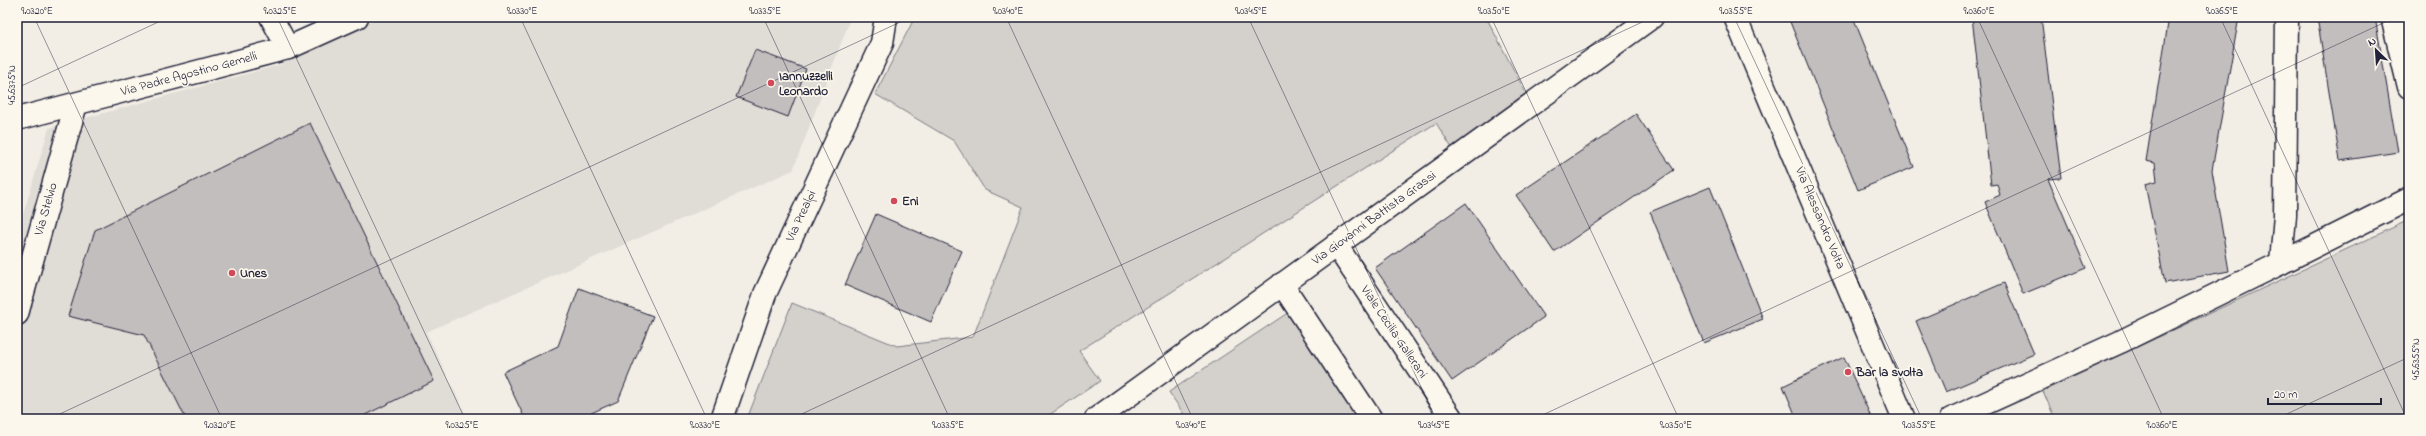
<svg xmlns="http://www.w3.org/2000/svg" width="2426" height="436" viewBox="0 0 2426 436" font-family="'Indie Flower',sans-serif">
<rect width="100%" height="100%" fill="#f2eee5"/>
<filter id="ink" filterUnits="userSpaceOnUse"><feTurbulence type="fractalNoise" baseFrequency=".025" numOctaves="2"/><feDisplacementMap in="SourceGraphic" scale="8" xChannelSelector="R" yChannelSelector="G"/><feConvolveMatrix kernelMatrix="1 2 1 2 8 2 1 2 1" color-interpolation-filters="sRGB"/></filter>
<g filter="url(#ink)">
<path fill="#e0dcd6" d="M379 17H851L793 170 426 332 468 419H17V235L49 128 279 65Z"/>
<g fill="#d4d1cc" stroke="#7b7a84">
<path d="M915 17H1486L1528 97 1452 148 1436 123 1079 351 1100 381 1043 419H747L792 303 897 346 973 337 1023 207 985 190 954 141 875 94Z"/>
<path d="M2409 220V419H2055L2043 391Z"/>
<path d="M1289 312 1361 419H1187L1169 392Z"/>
</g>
<g fill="#c2bebe" stroke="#22223b">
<path d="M1788 17H1853L1914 167 1858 190Z"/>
<path d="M1972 17H2041L2061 178 2048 179 2086 268 2023 294 1985 202 2000 195 1997 184 1991 185Z"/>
<path d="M2169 17H2239L2212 170 2229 271 2165 283 2145 184 2157 181 2155 163 2146 161Z"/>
<path d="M2317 17H2375L2398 152 2340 161Z"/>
<path d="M755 50 806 69 788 117 736 97Z"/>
<path d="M1636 114 1674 170 1554 252 1516 195Z"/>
<path d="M310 123 434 381 357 419H186L144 335 68 316 95 230Z"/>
<path d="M1710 187 1763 319 1704 343 1650 212Z"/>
<path d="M1466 203 1544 317 1452 381 1375 268Z"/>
<path d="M876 214 962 251 931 322 845 285Z"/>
<path d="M2004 283 2034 354 1946 392 1916 321Z"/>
<path d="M579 288 653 316 618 401 589 414 588 419H525L503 372 558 346Z"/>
<path d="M1844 357 1872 419H1797L1783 386Z"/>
</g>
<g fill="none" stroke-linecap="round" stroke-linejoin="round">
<g stroke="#22223b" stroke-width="25">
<g id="minor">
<path d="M271 17 288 48"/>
<path d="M1735 17 1904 419"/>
<path d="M2392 17 2409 87"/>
<path d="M17 119 288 48 357 17"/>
<path d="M1336 245 1452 419"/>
<path d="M2281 263 2409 199"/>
<path d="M1282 284 1371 419"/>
<path d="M17 314 76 104"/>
<path d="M722 419 765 294 882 43 886 17"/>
<path d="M1096 419 1652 17"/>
<path d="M1951 419 2120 342 2281 263 2285 215 2287 17"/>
</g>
</g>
<use href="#minor" stroke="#fbf7ec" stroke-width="22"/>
</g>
</g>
<path fill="none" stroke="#22223b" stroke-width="1" stroke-opacity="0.45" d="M34 17 222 419M277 17 465 419M520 17 707 419M763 17 950 419M1006 17 1193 419M1248 17 1436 419M1491 17 1679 419M1734 17 1922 419M1977 17 2164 419M2220 17 2407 419M17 88 169 17M49 419 911 17M791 419 1653 17M1534 419 2396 17M2276 419 2409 357"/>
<g fill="#d1495b" stroke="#fbf7ec" stroke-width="1.5">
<circle cx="771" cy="83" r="4"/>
<circle cx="894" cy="201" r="4"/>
<circle cx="232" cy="273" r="4"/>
<circle cx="1848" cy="372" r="4"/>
</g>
<g text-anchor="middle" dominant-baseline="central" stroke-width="3.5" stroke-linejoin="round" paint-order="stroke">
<g font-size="13" fill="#22223b" stroke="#fbf7ec">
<text transform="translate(189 74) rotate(-15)">Via Padre Agostino Gemelli</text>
<text transform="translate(46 209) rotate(-74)">Via Stelvio</text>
<text transform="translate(801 216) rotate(-65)">Via Prealpi</text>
<text transform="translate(1374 218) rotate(-36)">Via Giovanni Battista Grassi</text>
<text transform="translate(1820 218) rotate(67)">Via Alessandro Volta</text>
<text transform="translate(1394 332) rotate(56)">Viale Cecilia Gallerani</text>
</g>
<g font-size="13" font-weight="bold" fill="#22223b" stroke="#fbf7ec" text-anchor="start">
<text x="779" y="76">Iannuzzelli<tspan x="779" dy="15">Leonardo</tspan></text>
<text x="902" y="201">Eni</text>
<text x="240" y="273">Unes</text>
<text x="1856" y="372">Bar la svolta</text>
</g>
</g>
<rect width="2426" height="436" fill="none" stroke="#fbf7ec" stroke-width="44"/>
<g transform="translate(2376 50) rotate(335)" stroke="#fbf7ec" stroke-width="3" paint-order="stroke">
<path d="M0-3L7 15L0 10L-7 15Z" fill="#22223b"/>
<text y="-6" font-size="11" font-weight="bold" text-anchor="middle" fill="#22223b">N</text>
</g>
<path d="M2268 398v6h113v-6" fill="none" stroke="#22223b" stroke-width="2"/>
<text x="2274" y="398" font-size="12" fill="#22223b" stroke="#fbf7ec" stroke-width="3" paint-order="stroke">20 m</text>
<rect x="22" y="22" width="2382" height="392" fill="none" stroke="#22223b" stroke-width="1.5"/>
<g font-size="10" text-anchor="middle" fill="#22223b">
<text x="37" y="14">9.0320°E</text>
<text x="280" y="14">9.0325°E</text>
<text x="522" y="14">9.0330°E</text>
<text x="765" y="14">9.0335°E</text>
<text x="1008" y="14">9.0340°E</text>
<text x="1251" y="14">9.0345°E</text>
<text x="1494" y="14">9.0350°E</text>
<text x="1736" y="14">9.0355°E</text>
<text x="1979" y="14">9.0360°E</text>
<text x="2222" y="14">9.0365°E</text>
<text transform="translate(11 85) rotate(-90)" y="4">45.6375°N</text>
<text transform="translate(2415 359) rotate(-90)" y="4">45.6355°N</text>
<text x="220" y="428">9.0320°E</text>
<text x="462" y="428">9.0325°E</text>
<text x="705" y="428">9.0330°E</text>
<text x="948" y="428">9.0335°E</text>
<text x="1191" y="428">9.0340°E</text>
<text x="1434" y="428">9.0345°E</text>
<text x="1676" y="428">9.0350°E</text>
<text x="1919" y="428">9.0355°E</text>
<text x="2162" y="428">9.0360°E</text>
</g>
</svg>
